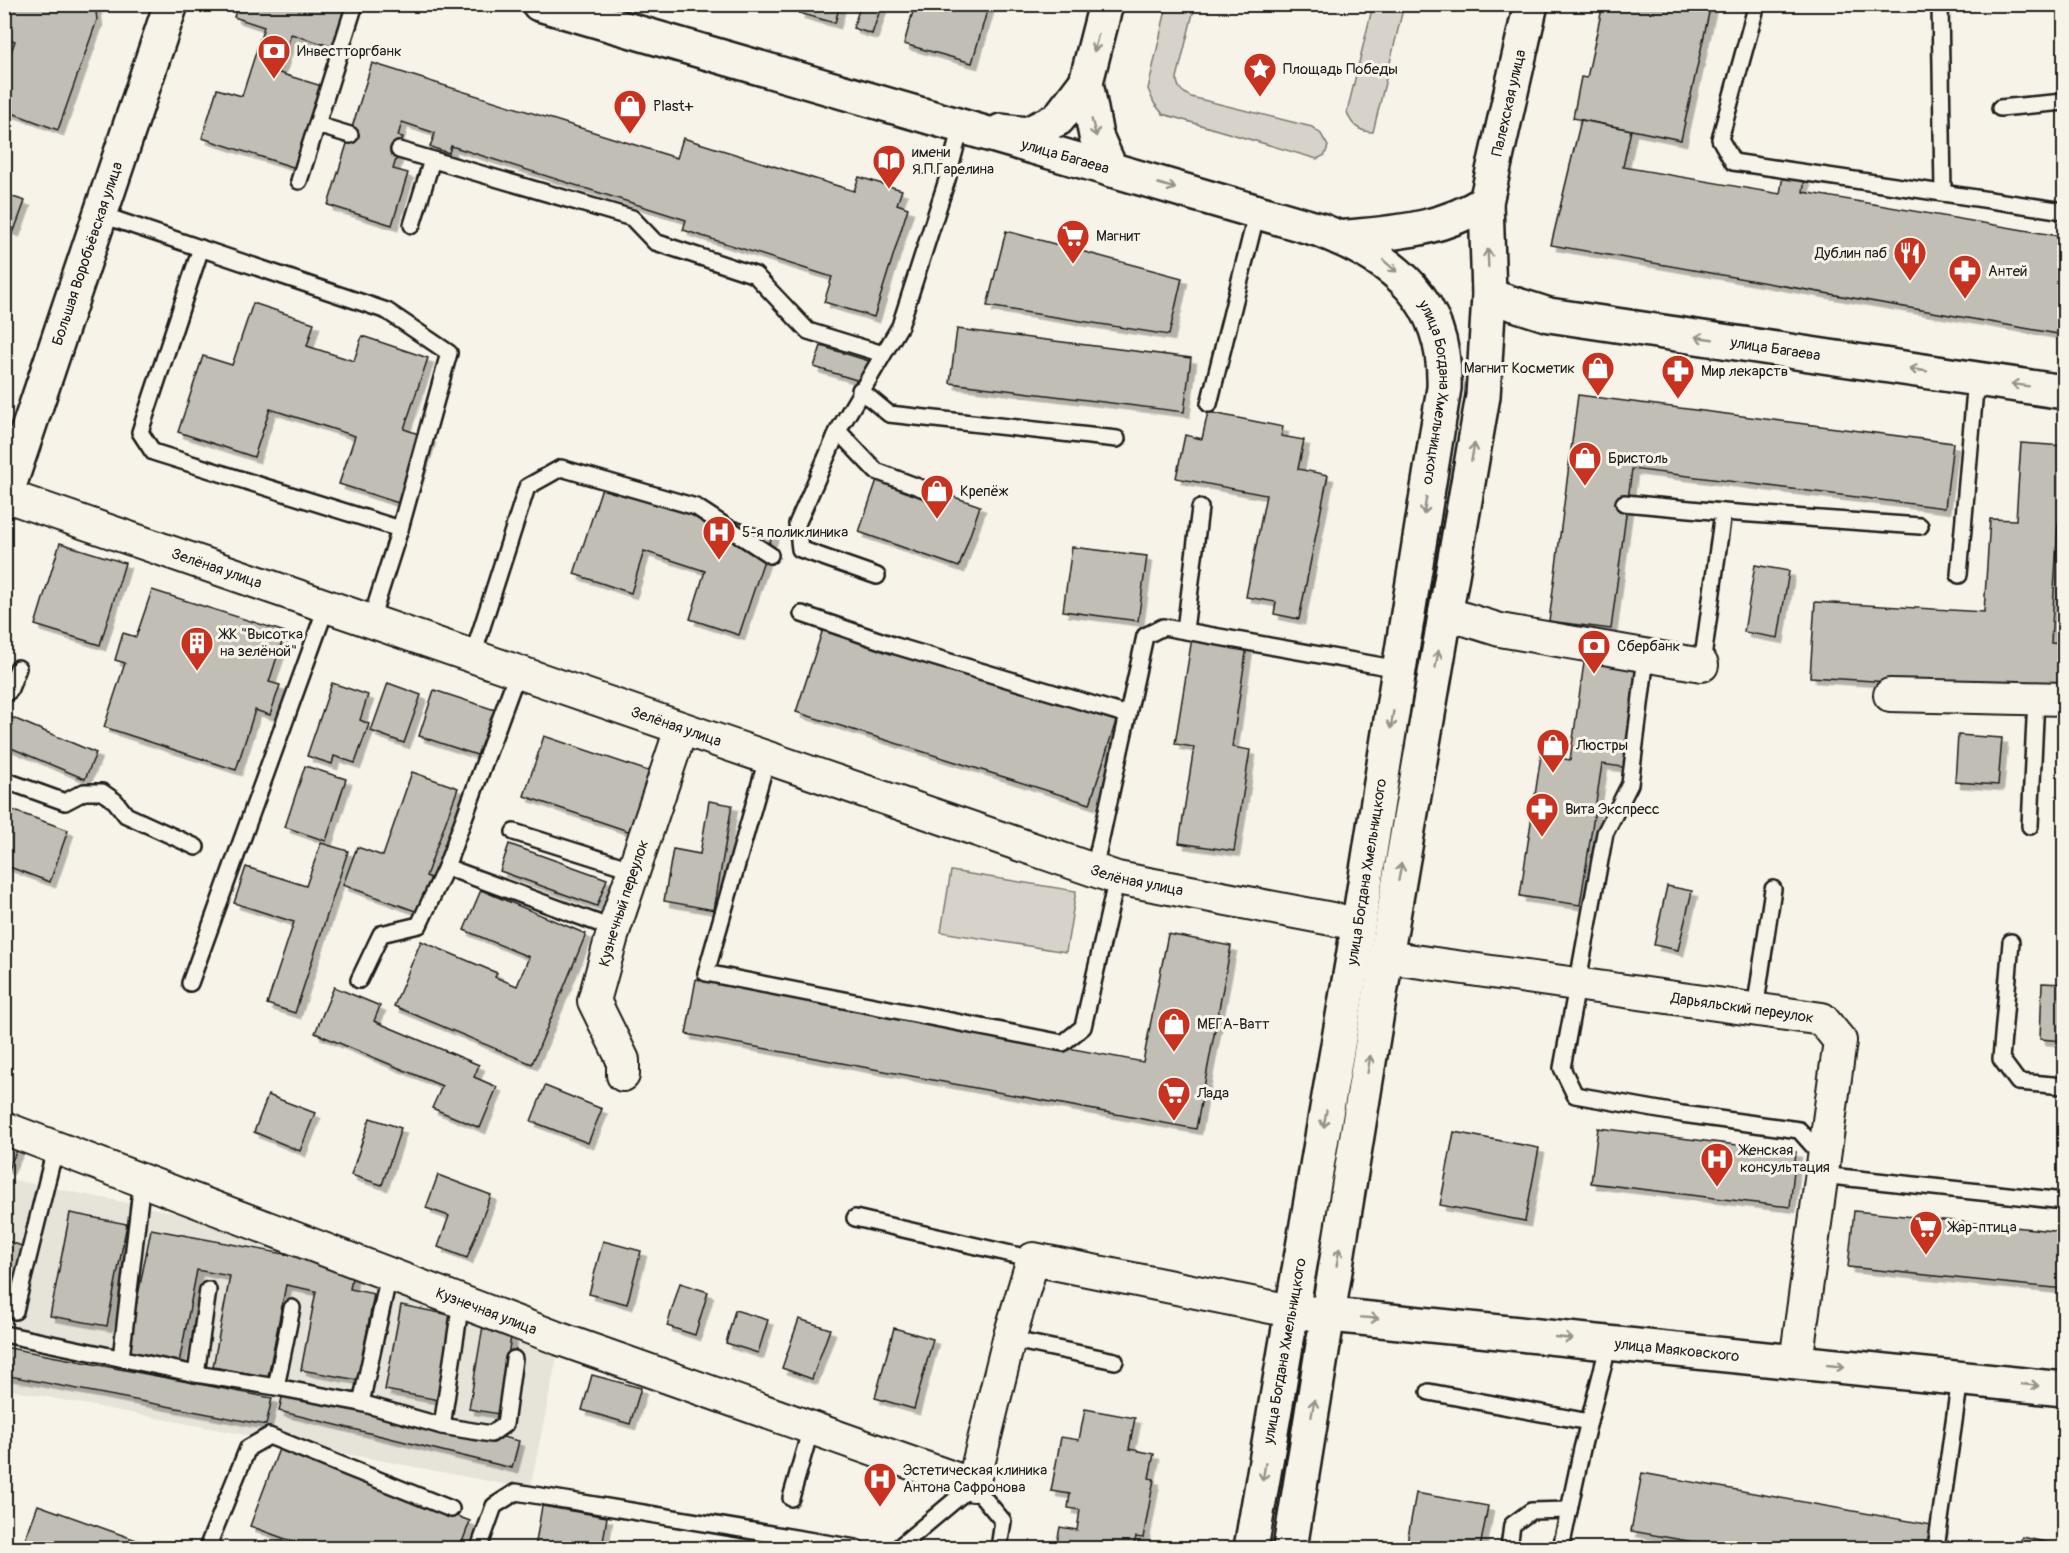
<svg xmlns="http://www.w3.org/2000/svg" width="2069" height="1553" viewBox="0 0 2069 1553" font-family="Pangolin,sans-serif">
<defs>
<filter id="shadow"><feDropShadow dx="5.5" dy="5.5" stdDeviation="0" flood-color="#0004"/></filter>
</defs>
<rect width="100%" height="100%" fill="#f7f3e8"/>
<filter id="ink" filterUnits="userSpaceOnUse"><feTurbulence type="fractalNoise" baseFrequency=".0167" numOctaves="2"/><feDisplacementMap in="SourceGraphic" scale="12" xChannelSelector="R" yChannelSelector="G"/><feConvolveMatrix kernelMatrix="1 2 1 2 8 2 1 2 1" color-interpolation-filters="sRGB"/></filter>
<g filter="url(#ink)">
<path fill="#e6e3d9" d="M4 1178 355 1249 562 1332 530 1489 5 1389Z"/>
<g fill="#d7d3cb" stroke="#7a7874" stroke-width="1.5">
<path d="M1167 5H1195L1177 78C1177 88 1182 92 1191 97L1312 127 1321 134 1328 146 1325 155 1317 159 1163 114 1154 103 1148 89Z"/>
<path d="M1373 5H1404L1373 132C1359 132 1351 125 1347 112Z"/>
<path d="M951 871 1076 891 1066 952 941 932Z"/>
</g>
<g fill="#c0beb5" stroke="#1c1c1c" stroke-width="1.5" filter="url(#shadow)">
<path d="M4 4H95L97 20 58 130 4 110V72L15 41 4 38Z"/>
<path d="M238 4H348L336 48 291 34 279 73 325 87 299 169 202 138 217 89 242 96 264 27 234 17Z"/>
<path d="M801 4H840L835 23 799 13Z"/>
<path d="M861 4H882L872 34 853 28Z"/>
<path d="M915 4H989L972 63 904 44Z"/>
<path d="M1603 4H1711L1681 140 1573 118 1581 77 1587 78Z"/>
<path d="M372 63 677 158 683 138 854 191 859 177 902 190 897 204 908 208 874 317 824 302 832 277 683 230 686 220 451 146 449 153 430 147 435 133 402 122 398 136 403 137 393 169 408 173 392 225 328 205Z"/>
<path d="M1581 120 1631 130 1623 167 1780 194 1783 175 1805 179 1803 192 2064 237V335L1551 245Z"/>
<path d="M4 194 25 201 14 231 5 228 4 230Z"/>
<path d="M1006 231 1182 278 1169 335 987 306Z"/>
<path d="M253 303 314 323 307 346 354 361 362 336 428 358 404 429 430 438 408 506 339 484 355 436 270 409 254 457 178 432 203 356 232 365Z"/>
<path d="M957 329 1191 358 1184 412 950 383Z"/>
<path d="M821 346 869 361 863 382 814 367Z"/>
<path d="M1578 395 1953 443 1945 508 1632 469 1611 629 1549 621Z"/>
<path d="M1208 412 1283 427 1281 436 1304 440 1298 469 1328 475 1299 619 1274 614 1276 602 1246 597 1266 495 1176 478 1185 435 1202 439Z"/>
<path d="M2021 443 2064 446V523H2058L2051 643 2064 644V693L1810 677 1815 602 1984 612 1990 519 2016 520Z"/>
<path d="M880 471 980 506 959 567 859 532Z"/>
<path d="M605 478 773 533 739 635 690 619 705 571 644 551 631 593 574 574Z"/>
<path d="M60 543 125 563 100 645 35 625Z"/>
<path d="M1072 547 1147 556 1138 621 1063 611Z"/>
<path d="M1755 565 1789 571 1778 638 1744 632Z"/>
<path d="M152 590 285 632 269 682 280 685 270 715 255 710 236 770 104 727 125 663 115 660 123 633 136 637Z"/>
<path d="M823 629 1116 721 1090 804 796 712Z"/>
<path d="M1192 638 1247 646 1232 747 1250 750 1234 851 1179 843 1194 747 1175 744Z"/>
<path d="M1585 656 1644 665 1629 768 1602 764 1580 905 1520 896 1541 755 1570 760Z"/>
<path d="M332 683 368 695 360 720 369 724 355 763 334 756 332 764 307 756Z"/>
<path d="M388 683 421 695 404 743 371 731Z"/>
<path d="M434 690 498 711 483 757 419 736Z"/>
<path d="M6 715 96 753 85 779 4 745Z"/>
<path d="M1958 735 2002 738 1998 785 1955 782Z"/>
<path d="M544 736 654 773 634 833 524 796Z"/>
<path d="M305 766 346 779 326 841 285 827Z"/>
<path d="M412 772 458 788 426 876 433 879 421 913 343 885 357 847 383 856Z"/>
<path d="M709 801 732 805 714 910 664 901 673 849 700 854Z"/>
<path d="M6 808 68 830 50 882 4 865Z"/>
<path d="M321 843 348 851 295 1013 267 1004 294 922 234 903 246 867 306 886Z"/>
<path d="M509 844 607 879 597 906 500 871Z"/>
<path d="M1667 886 1692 891 1678 950 1654 945Z"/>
<path d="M481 890 586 934 532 1064 394 1006 421 941 497 973 495 977 517 986 529 957 464 930Z"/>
<path d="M1168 934 1231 946 1196 1129 686 1034 696 979 1143 1062Z"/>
<path d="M2042 983 2064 984V1041L2040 1039Z"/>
<path d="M334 987 380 1006 374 1021 479 1065 474 1077 497 1087 480 1128 432 1108 442 1086 315 1033Z"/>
<path d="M545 1086 602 1109 588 1143 531 1121Z"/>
<path d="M268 1095 315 1113 300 1151 254 1132Z"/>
<path d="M370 1118 401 1128 382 1185 351 1175Z"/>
<path d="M1598 1128 1796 1152 1790 1207 1591 1183Z"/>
<path d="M1454 1132 1539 1148 1525 1221 1440 1205Z"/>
<path d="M4 1134 21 1142 8 1169 4 1167Z"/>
<path d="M438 1175 491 1195 467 1258 438 1247 449 1216 426 1208Z"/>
<path d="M1854 1211 2064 1232V1289L1848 1267Z"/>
<path d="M70 1213 127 1224 107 1326 50 1316Z"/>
<path d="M151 1229 354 1267 350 1289 374 1294 358 1380 301 1370 316 1291 286 1285 268 1377 213 1367 230 1276 197 1270 179 1363 127 1352Z"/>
<path d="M5 1240 30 1249 13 1297 4 1294Z"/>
<path d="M603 1241 641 1251 627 1304 589 1294Z"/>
<path d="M680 1283 708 1292 695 1335 667 1326Z"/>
<path d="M401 1305 455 1316 439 1400 385 1390Z"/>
<path d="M735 1310 768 1320 758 1353 726 1343Z"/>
<path d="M799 1319 830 1329 812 1379 782 1368Z"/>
<path d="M483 1326 512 1330 499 1414 469 1409Z"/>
<path d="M894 1328 933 1339 914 1409 875 1398Z"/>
<path d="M4 1347 272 1398 266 1425 4 1375Z"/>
<path d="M592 1375 641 1388 630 1424 582 1410Z"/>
<path d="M285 1384 519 1441 512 1468 279 1411Z"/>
<path d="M1085 1409 1135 1418 1129 1449 1154 1454 1149 1478 1154 1479 1143 1538 1136 1537 1133 1548H1056L1060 1527 1077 1530 1080 1510 1068 1508 1070 1494 1051 1491 1061 1437 1079 1440Z"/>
<path d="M279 1449 470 1521 460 1548H310L250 1526Z"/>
<path d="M1642 1473 1943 1527 1939 1548H1728L1631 1531Z"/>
<path d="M1416 1493 1488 1506 1480 1548H1406Z"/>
<path d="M38 1505 153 1546 152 1548H22Z"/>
<path d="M542 1506 607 1517 603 1542 611 1544 610 1548H535Z"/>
<path d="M2022 1537 2064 1546V1548H2019Z"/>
</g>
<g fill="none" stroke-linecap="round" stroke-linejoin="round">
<g stroke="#1c1c1c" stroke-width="20">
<g id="service">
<path d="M1757 4 1720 139 1733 162 2064 211"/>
<path d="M1940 4 1943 193"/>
<path d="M2000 108 2064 102"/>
<path d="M317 125 350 135"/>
<path d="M399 150 632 218 655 242 755 275 808 331 883 354"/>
<path d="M299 181 355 4"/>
<path d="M102 215 387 311 449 353 400 529 371 620"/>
<path d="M412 225 432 160"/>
<path d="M201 248 140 432 153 452 400 529"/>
<path d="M860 390 889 414 1117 439"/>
<path d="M1209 404 1257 212"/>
<path d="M838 431 797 524 800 549 877 576"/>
<path d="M929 491 876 471 838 431 900 326 947 180 961 127"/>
<path d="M1624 503 1723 512 1702 665"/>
<path d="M1723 512 1920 526"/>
<path d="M1959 575 1976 378"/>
<path d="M802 614 896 646 1128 715"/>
<path d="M1185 630 1200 508"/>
<path d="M473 655 527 487 561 468 696 507 770 555"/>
<path d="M1646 657 1630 784 1605 833 1562 1068 1575 1095 1682 1114 1799 1130 1823 1157"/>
<path d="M4 694 9 691 18 668"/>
<path d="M767 759 706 973 1063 1043 1083 1027 1117 878"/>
<path d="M4 780 65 802 84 792H102L115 801 126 815 196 847"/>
<path d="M2030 826 2036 698"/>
<path d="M514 832 634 870"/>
<path d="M446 867 614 929"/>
<path d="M1094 870 1145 636 1163 627 1399 669"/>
<path d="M2011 942 2001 1059 2018 1082 2064 1086"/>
<path d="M359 980 381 934 419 925 446 867 518 671"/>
<path d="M190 983 327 605"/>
<path d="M1755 1010 1773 889"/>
<path d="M1821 1175 2064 1201"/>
<path d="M855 1218 1033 1259"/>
<path d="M15 1311 55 1149"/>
<path d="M4 1334 196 1374 208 1290"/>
<path d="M1009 1339 1115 1361"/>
<path d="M121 1358 142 1181"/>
<path d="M196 1374 276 1387 292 1308"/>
<path d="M276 1387 361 1403 389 1275"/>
<path d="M1429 1392 1589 1422"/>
<path d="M361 1403 442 1426 461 1302"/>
<path d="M442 1426 491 1434 505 1424 514 1359"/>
<path d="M791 1498 811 1428"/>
<path d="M207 1548 248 1448 269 1436 451 1509"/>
<path d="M479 1548 494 1506 516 1492 856 1548"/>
<path d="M898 1548 973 1485 1003 1521 999 1548"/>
<path d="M1509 1548 1512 1525 1531 1511 1569 1510"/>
<path d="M1561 1548 1582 1449 1609 1343"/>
<path d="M1936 1548 1960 1379"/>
</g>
</g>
<g stroke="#1c1c1c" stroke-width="36">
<g id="minor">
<path id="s1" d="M4 495 1117 878 1358 924"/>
<path d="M1445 613 1500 630 1702 665"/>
<path d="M1890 695 2064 699"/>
<path id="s2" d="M1386 957 1822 1019 1840 1041 1796 1362"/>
<path id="s3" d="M623 1075V1060L594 1001 614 929 681 729"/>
<path id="s4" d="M4 1128 560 1339 973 1485 1009 1339 1033 1259 1291 1311"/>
</g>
</g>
<g stroke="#1c1c1c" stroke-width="38">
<g id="tertiary">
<path id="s5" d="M1489 296 1549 315 2064 392"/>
<path id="s6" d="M1291 1311 2064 1389"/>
</g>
</g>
<g stroke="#1c1c1c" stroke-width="38">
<g id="secondary">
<path id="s7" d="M539 4 1320 230C1395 259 1447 301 1444 388L1353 958 1251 1548"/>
<path d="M1106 4 1086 82 1096 136 1111 170"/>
<path d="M1001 131 1027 134 1058 119 1086 82"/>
<path d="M1339 238C1394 232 1437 232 1486 202"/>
<path id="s8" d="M4 501 171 4"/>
<path id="s9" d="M1290 1548 1386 957 1483 396 1489 296 1486 202 1531 4"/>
</g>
</g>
<use href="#service" stroke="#f7f3e8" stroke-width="15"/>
<use href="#minor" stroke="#f7f3e8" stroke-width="32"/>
<use href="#tertiary" stroke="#f7f3e8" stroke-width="33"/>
<use href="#secondary" stroke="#f7f3e8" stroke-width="33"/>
</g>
<defs><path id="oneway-shaft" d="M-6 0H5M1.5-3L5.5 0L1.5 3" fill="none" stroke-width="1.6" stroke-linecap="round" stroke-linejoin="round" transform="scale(1.5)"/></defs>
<g stroke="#94928c">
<use href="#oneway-shaft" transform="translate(1096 43) rotate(104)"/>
<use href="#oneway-shaft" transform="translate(1094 128) rotate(75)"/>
<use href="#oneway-shaft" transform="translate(1167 186) rotate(16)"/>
<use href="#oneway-shaft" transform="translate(1488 258) rotate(-92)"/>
<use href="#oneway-shaft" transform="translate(1390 266) rotate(41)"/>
<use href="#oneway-shaft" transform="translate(1704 338) rotate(-172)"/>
<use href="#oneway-shaft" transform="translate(1918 370) rotate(-172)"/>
<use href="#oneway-shaft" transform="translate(2020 385) rotate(-171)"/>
<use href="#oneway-shaft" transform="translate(1473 452) rotate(-80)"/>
<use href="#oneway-shaft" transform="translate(1425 506) rotate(99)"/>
<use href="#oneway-shaft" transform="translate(1437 659) rotate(-80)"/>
<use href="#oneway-shaft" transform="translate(1392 720) rotate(99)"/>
<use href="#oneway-shaft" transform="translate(1400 872) rotate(-80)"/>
<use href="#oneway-shaft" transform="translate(1369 1064) rotate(-81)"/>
<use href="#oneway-shaft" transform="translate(1325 1119) rotate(100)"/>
<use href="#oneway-shaft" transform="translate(1338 1257) rotate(-81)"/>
<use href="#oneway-shaft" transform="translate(1370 1318) rotate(4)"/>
<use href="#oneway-shaft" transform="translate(1564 1338) rotate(6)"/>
<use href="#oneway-shaft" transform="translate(1836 1366) rotate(6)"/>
<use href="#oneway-shaft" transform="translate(2030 1385) rotate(6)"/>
<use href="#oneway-shaft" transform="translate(1313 1408) rotate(-80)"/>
<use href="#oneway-shaft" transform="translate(1264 1472) rotate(99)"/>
</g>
</g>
<defs>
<g id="bank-pin" transform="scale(1.725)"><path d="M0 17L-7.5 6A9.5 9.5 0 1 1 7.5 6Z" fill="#c8321e" stroke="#f7f3e8"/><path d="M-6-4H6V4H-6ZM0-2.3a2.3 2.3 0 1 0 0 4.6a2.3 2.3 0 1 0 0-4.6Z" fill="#fff"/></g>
<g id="sight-pin" transform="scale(1.725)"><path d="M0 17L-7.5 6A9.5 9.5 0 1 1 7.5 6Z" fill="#c8321e" stroke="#f7f3e8"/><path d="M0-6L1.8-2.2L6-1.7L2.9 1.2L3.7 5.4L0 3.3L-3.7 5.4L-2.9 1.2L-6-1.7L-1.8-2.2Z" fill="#fff"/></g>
<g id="shop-pin" transform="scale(1.725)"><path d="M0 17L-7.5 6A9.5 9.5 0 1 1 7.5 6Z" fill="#c8321e" stroke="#f7f3e8"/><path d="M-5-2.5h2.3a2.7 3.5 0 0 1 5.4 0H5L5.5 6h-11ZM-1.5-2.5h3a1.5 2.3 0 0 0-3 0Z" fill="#fff"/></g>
<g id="library-pin" transform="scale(1.725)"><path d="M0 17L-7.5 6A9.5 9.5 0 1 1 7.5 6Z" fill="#c8321e" stroke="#f7f3e8"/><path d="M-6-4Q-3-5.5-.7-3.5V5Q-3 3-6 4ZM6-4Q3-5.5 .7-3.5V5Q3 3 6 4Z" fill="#fff"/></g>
<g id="supermarket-pin" transform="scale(1.725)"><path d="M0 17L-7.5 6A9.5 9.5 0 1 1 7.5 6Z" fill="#c8321e" stroke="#f7f3e8"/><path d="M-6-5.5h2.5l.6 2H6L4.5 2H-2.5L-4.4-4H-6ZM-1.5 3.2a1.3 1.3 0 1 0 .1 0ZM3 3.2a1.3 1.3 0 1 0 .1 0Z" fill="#fff"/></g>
<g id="restaurant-pin" transform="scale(1.725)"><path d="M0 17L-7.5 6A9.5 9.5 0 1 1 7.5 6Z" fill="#c8321e" stroke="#f7f3e8"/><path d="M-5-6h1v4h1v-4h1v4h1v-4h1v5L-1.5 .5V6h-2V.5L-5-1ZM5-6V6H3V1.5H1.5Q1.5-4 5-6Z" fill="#fff"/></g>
<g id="pharmacy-pin" transform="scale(1.725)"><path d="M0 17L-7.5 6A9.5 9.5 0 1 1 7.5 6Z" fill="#c8321e" stroke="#f7f3e8"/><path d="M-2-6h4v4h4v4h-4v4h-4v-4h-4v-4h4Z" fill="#fff"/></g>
<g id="hospital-pin" transform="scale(1.725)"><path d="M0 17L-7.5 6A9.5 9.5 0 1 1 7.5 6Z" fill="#c8321e" stroke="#f7f3e8"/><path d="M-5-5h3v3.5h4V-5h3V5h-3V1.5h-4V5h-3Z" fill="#fff"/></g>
<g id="building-pin" transform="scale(1.725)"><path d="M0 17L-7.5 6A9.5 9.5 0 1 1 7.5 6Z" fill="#c8321e" stroke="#f7f3e8"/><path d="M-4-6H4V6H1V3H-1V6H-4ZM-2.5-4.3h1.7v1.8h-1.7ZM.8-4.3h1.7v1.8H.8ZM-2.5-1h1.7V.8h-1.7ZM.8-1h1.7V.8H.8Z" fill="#fff"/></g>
</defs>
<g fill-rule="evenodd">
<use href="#bank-pin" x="274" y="51"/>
<use href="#sight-pin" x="1260" y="69"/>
<use href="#shop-pin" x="630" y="106"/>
<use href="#library-pin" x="889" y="161"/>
<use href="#supermarket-pin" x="1073" y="236"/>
<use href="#restaurant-pin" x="1910" y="253"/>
<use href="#pharmacy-pin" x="1965" y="271"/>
<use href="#shop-pin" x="1598" y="368"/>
<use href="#pharmacy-pin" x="1678" y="371"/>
<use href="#shop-pin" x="1585" y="458"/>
<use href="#shop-pin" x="937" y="491"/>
<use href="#hospital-pin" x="719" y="532"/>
<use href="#building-pin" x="197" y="643"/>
<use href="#bank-pin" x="1594" y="646"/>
<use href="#shop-pin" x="1553" y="745"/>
<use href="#pharmacy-pin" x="1542" y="809"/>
<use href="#shop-pin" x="1174" y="1024"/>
<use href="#supermarket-pin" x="1174" y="1093"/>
<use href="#hospital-pin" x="1717" y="1159"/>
<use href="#supermarket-pin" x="1926" y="1227"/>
<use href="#hospital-pin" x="880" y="1479"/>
</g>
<g text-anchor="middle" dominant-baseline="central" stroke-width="6" stroke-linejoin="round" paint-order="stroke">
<g font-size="15" fill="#1c1c1c" stroke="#f7f3e8" text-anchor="start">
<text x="297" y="51">Инвестторгбанк</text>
<text x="1283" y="69">Площадь Победы</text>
<text x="653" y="106">Plast+</text>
<text x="912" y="152">имени<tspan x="912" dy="17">Я.П.Гарелина</tspan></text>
<text x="1096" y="236">Магнит</text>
<text x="1887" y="253" text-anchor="end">Дублин паб</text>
<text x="1988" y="271">Антей</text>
<text x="1575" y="368" text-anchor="end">Магнит Косметик</text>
<text x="1701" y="371">Мир лекарств</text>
<text x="1608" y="458">Бристоль</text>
<text x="960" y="491">Крепёж</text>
<text x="742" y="532">5-я поликлиника</text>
<text x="220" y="634">ЖК "Высотка<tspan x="220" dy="17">на зелёной"</tspan></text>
<text x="1617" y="646">Сбербанк</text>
<text x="1576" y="745">Люстры</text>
<text x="1565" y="809">Вита Экспресс</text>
<text x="1197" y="1024">МЕГА-Ватт</text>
<text x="1197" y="1093">Лада</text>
<text x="1740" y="1150">Женская<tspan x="1740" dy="17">консультация</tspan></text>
<text x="1949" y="1227">Жар-птица</text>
<text x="903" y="1470">Эстетическая клиника<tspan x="903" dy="17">Антона Сафронова</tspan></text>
</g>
<g font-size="15" fill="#1c1c1c" stroke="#f7f3e8">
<text stroke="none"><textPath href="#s9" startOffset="1464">Палехская улица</textPath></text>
<text stroke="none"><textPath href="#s7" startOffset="548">улица Багаева</textPath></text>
<text stroke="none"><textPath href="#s8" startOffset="261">Большая Воробьёвская улица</textPath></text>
<text stroke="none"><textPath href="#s5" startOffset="292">улица Багаева</textPath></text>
<text stroke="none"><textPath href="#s7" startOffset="1034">улица Богдана Хмельницкого</textPath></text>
<text stroke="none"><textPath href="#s1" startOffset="225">Зелёная улица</textPath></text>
<text stroke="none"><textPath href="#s1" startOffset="711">Зелёная улица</textPath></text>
<text transform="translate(1367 872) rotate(-81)">улица Богдана Хмельницкого</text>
<text stroke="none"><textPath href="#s1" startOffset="1197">Зелёная улица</textPath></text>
<text stroke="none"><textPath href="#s3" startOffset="183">Кузнечный переулок</textPath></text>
<text stroke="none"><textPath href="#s2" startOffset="360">Дарьяльский переулок</textPath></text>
<text stroke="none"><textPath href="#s4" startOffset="516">Кузнечная улица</textPath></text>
<text stroke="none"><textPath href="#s6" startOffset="388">улица Маяковского</textPath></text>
<text transform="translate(1285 1351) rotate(-80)">улица Богдана Хмельницкого</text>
</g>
</g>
<rect width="2069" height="1553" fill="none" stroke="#f7f3e8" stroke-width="24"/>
<rect x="12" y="12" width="2045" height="1529" fill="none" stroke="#1c1c1c" stroke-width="2" filter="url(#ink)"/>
</svg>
